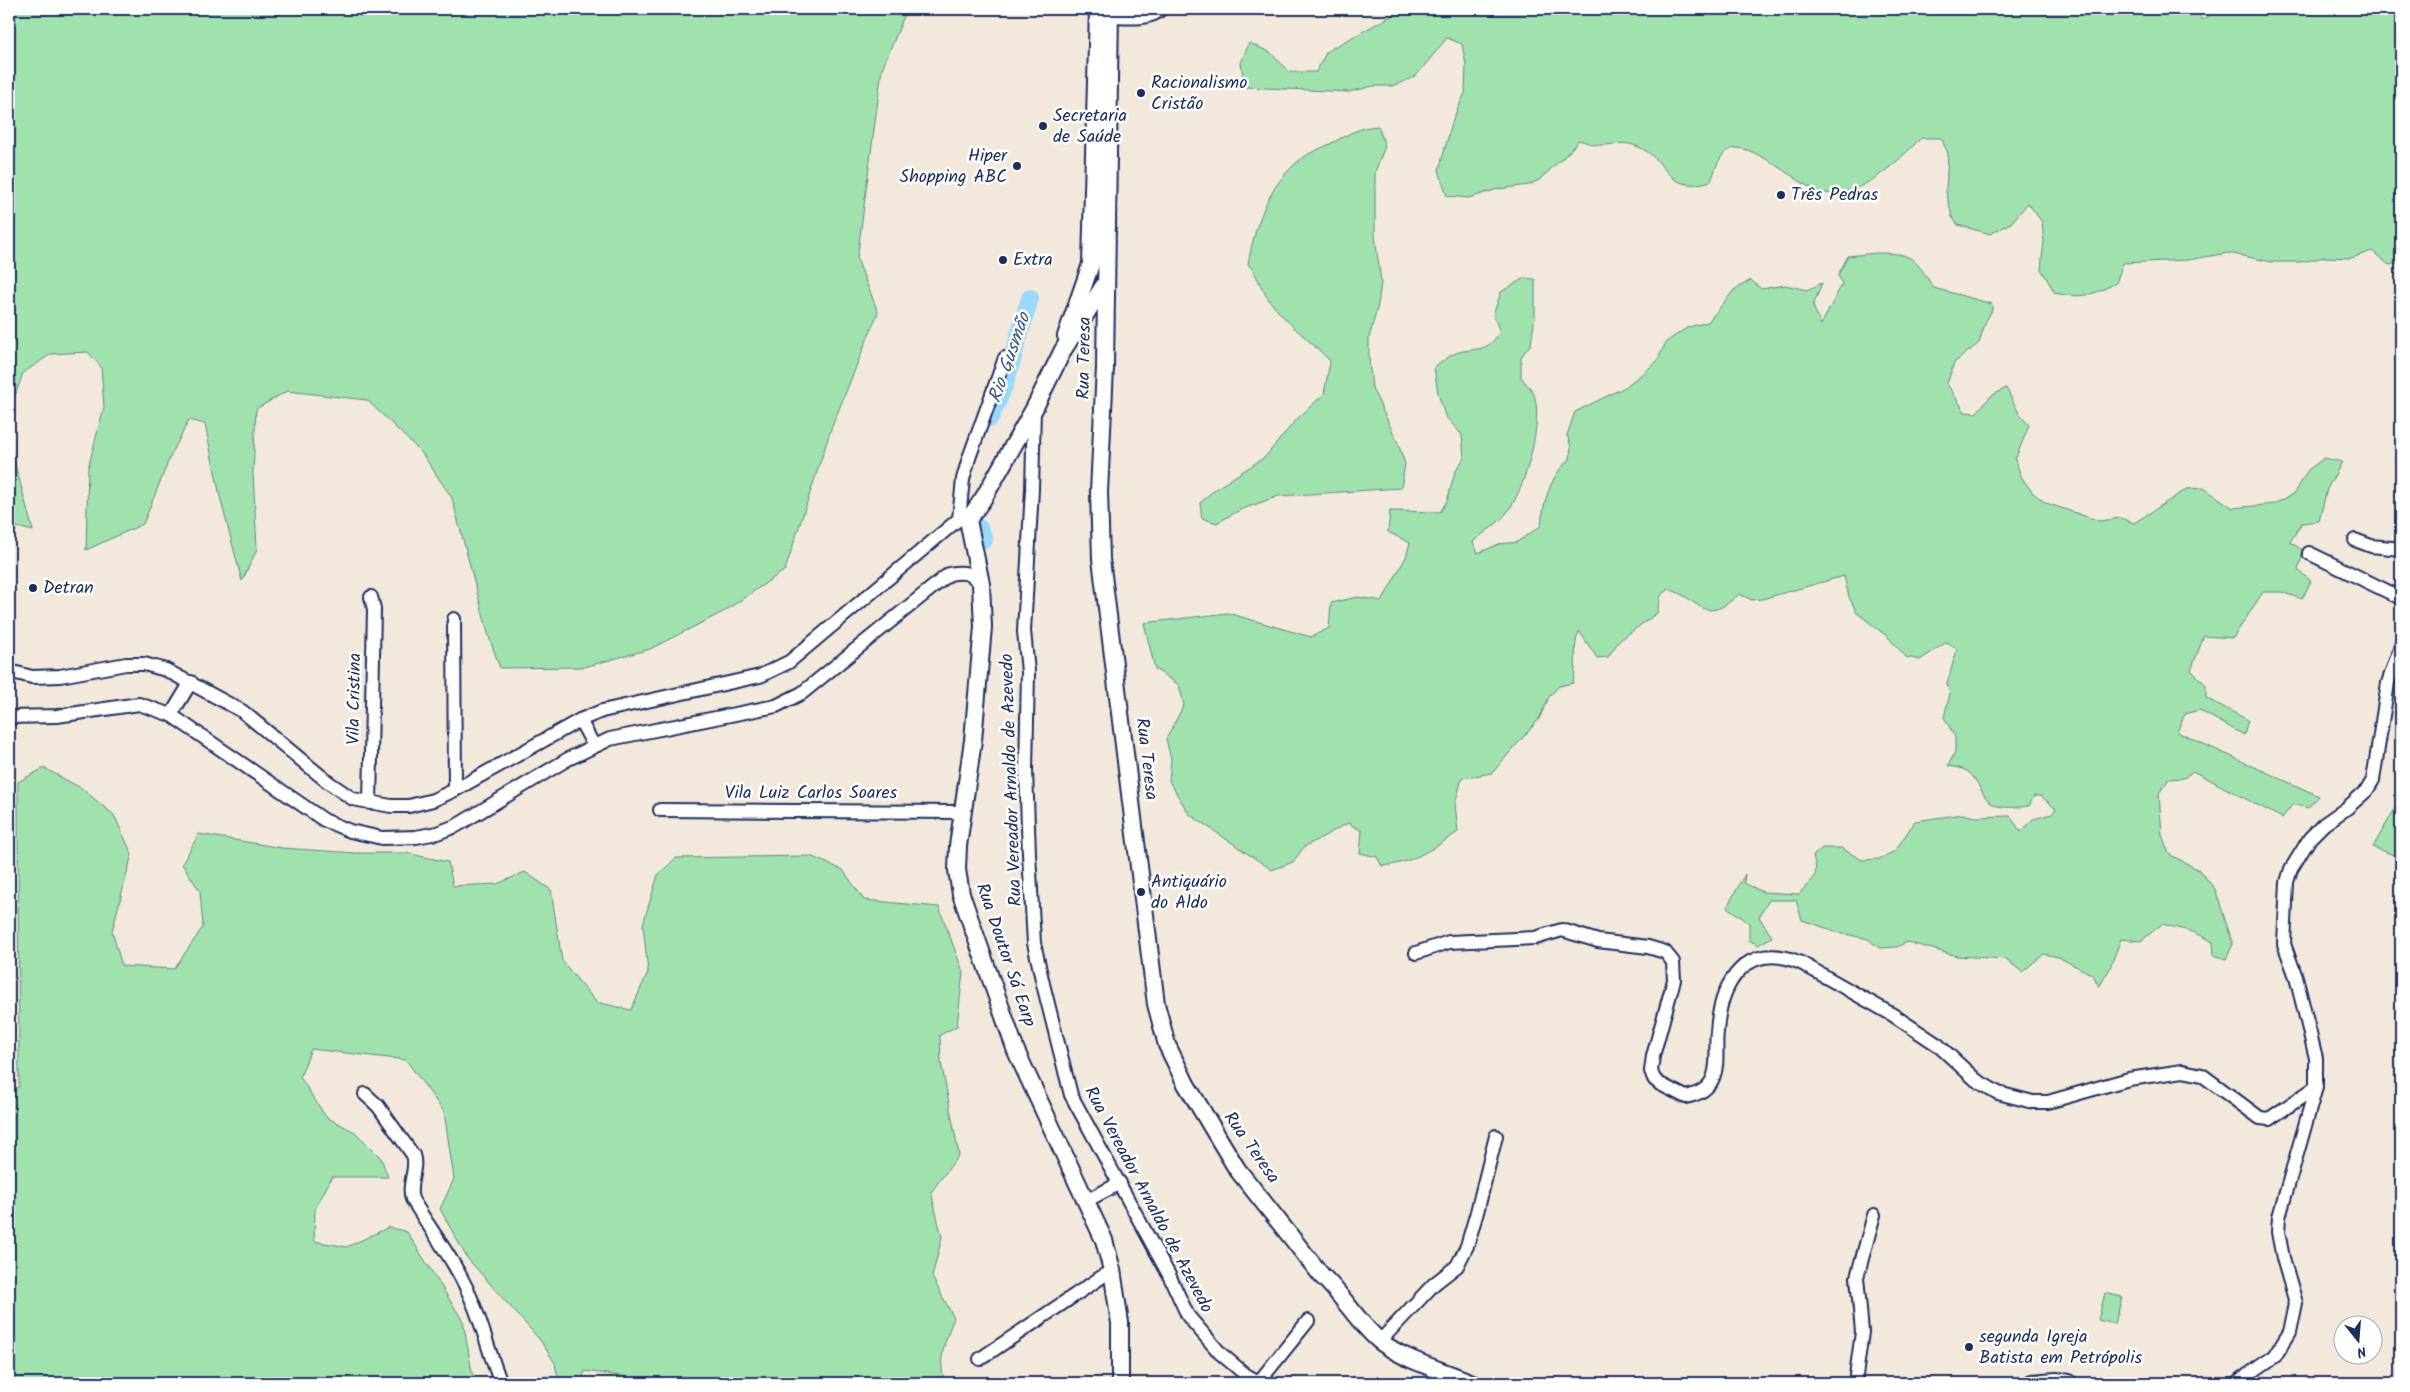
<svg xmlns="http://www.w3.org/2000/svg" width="2410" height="1392" viewBox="0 0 2410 1392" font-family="Kalam,sans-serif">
<rect width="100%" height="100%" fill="#f3e8dc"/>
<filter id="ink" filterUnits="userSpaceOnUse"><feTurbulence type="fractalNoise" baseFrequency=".02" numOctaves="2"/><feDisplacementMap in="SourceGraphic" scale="10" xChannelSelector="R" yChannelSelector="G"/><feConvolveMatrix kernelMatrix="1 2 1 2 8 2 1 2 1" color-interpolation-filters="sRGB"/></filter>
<g filter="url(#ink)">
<g fill="#9fe2ad" stroke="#5d8886">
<path d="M9 9H907L882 69 857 259 878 312 831 429 785 570 723 612 650 649 584 667 500 668 489 637 452 498 421 452 367 400 287 391 256 409 253 473 257 549 242 581 221 501 205 424 189 420 171 455 143 524 86 550 88 468 104 407 101 367 88 352 51 354 23 373 9 413Z"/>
<path d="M1404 9H2194L2202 20 2222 9H2401V262L2389 265 2372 251 2351 258 2325 257 2301 262H2272L2228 253 2188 260 2123 263 2116 283C2093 295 2082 299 2055 293L2041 269 2044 241 2042 222 2028 203 2011 223 1990 234 1958 225 1952 217 1946 191 1948 153 1941 138H1921C1898 161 1861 198 1825 193 1801 190 1749 135 1727 151 1718 157 1715 171 1711 181 1662 196 1670 156 1633 145 1622 141 1609 146 1598 145 1591 144 1585 142 1579 140L1566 155 1539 180 1529 185 1498 189 1469 198 1447 196 1439 170 1453 119 1465 93 1466 65 1462 44 1447 38 1415 77 1392 86H1373L1349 92 1245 87 1241 63 1249 43 1270 52 1289 72H1316L1327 51Z"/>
<path d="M1378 126 1385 146 1375 172V236L1381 282 1378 305 1369 338V359L1372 388 1398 443 1405 464 1401 488 1279 496 1240 510 1217 523 1202 518 1200 503 1214 490 1265 457 1296 420 1324 394 1330 361C1310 340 1284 322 1267 297 1260 286 1257 274 1248 264 1255 225 1268 185 1301 159 1310 152 1322 148 1332 143 1349 134 1359 127 1378 126Z"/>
<path d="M1876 253C1914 253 1913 257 1934 288L1992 304V310L1985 323 1979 343 1954 363 1947 384 1965 412 1976 413 1991 396 2006 388 2020 415 2029 425 2015 460 2022 478 2033 493 2046 503 2100 521 2120 518 2134 523 2187 489 2204 488 2233 508 2274 504 2295 493 2308 470 2324 458 2342 462 2327 489 2319 521 2302 523 2290 542 2304 551 2298 570 2311 581 2302 599 2281 592H2263L2233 638 2204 636 2191 670 2206 685V698L2248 720 2244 735 2199 710 2185 714 2177 732 2319 796 2308 808 2293 804 2282 818 2193 771 2184 778 2169 779 2159 793 2162 835 2169 854 2199 870 2215 889 2233 944 2226 959 2214 955 2213 942 2193 932 2162 924 2141 941 2121 939 2109 970 2099 987 2093 975 2058 957 2044 954 2022 972 2006 959 1957 956 1907 942 1897 947 1879 948 1868 939 1841 933 1802 920 1796 900H1769L1759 917 1772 937 1758 945 1749 940V923L1727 907 1745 874 1744 883 1763 892 1799 894C1813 877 1820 879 1813 856L1822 848H1841L1862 860 1879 859 1895 851 1915 821 1963 814 1975 817 2010 816 2021 832 2033 819 2052 814 2056 809 2041 796H2034L2029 806C2018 807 2004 809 1994 805 1981 798 1979 779 1967 771 1962 768 1953 767 1948 766L1955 752V737L1944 717 1950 694 1947 684 1957 649 1947 642 1920 660 1906 657 1888 637 1857 613 1849 597 1844 576 1762 599 1752 600 1739 594C1703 628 1700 598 1668 589L1661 595 1657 613 1619 641 1608 657 1597 658 1579 631C1572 648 1578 665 1573 683L1559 686 1549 697 1539 719 1492 773 1462 778 1455 804 1458 832C1434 848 1411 864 1382 866L1377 857 1360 853 1362 831 1348 823 1304 847 1293 862 1272 870 1189 814 1169 781 1171 759 1166 739 1184 705 1179 685 1155 669 1144 623 1228 613 1311 637 1329 628 1331 603 1358 597 1382 601 1406 557 1410 543 1388 532 1390 511 1440 512 1447 501 1455 472 1464 458 1462 435 1445 416 1438 393 1434 367C1442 362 1451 354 1459 352 1480 347 1486 353 1500 332L1493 315 1501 292 1524 278 1535 279V316L1531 344 1521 357V377C1524 382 1530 387 1533 392 1545 418 1525 489 1508 511 1500 523 1484 532 1473 542L1478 553 1499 544 1517 542 1541 526C1543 503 1551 474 1570 459L1571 446 1567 435 1575 412 1625 387 1648 369 1657 361 1666 342 1688 327 1708 322 1734 290 1751 280 1761 289 1785 285 1807 290 1822 283 1813 306 1821 325 1842 284 1838 275 1848 256Z"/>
<path d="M9 441 33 531 9 525Z"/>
<path d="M44 768 81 788 114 815 132 854 112 931 122 966 174 969 203 927 200 891 182 864 199 834 282 848 355 853H406L448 862 453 886 497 884 525 872 551 890 562 961 596 1002 631 1010 648 972 643 924 658 875 676 858 810 856 843 870 864 900 939 907 963 972 957 1026 940 1035 941 1062 959 1155 931 1192 942 1237 932 1277 954 1318C945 1341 937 1359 945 1383H628V1377L585 1371 581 1383H559L555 1363 540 1340 467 1258 440 1209 454 1179 444 1112 406 1060 311 1049 300 1077 326 1117 355 1132 381 1158 388 1177H332L315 1209 314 1241 347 1247 389 1227 407 1232 463 1321 474 1383H9V1089L19 1087 18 782Z"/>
<path d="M2401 798V858L2373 847Z"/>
<path d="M2105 1293 2122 1297 2115 1324 2098 1320Z"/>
</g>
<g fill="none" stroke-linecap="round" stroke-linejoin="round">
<g stroke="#99d9fa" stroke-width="18">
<path d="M990 418 1005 384 1030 298"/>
<path d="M979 528 984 540"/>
</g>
<g stroke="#1b2f5e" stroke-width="16">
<g id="minor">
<path d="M1110 17C1124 17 1151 21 1161 9"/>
<path d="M1034 409 1032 489 1024 631 1028 672 1026 770 1029 854 1034 943 1043 984 1071 1095 1169 1275 1188 1316 1220 1353 1246 1375 1260 1383"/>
<path d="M959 519 963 479 969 458 1005 358"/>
<path d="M2355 540 2371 546 2401 549"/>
<path d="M2309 553 2401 598"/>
<path d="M454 619 455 790"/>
<path d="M9 671 32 677 60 676 126 664H144L166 670 242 711 328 782 353 799 391 806H409L433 800 455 790 580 720 602 711 760 676 789 662 959 519 968 520"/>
<path d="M171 715 191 682"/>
<path d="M9 717 57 716 139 704 171 715 324 820 350 831 382 838 416 837 437 833 456 826 568 759 610 739 776 706 802 693 949 574C964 571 970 572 981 584"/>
<path d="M580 720 594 746"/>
<path d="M370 803 374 609 371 597"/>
<path d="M660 810 961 812"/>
<path d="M1416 953 1449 942 1535 938 1562 930 1598 941 1648 947 1665 952 1673 962 1674 980 1653 1056 1651 1071 1654 1079 1660 1084 1686 1097C1698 1094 1708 1090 1713 1078 1719 1064 1715 1047 1717 1032 1720 983 1746 939 1801 963L1893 1015 1938 1045 1976 1080 1998 1093 2033 1102H2048L2129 1079 2183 1071 2202 1075 2260 1118 2269 1119 2315 1088"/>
<path d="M365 1094 378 1106 413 1155C418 1169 407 1184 412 1199 433 1234 458 1265 473 1303 484 1329 490 1357 501 1383"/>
<path d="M1086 1201 1120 1183"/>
<path d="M1380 1341 1434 1284 1457 1266 1467 1246 1477 1212 1496 1136"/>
<path d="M980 1359 1112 1270"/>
<path d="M1258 1383 1308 1321"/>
<path d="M1855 1383 1862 1332 1857 1277 1874 1215"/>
<path d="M2236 1383 2275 1356 2290 1332 2296 1303 2283 1258 2278 1232 2279 1217 2316 1087V1058L2296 977 2284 944 2287 882 2291 869 2310 838 2324 824 2347 808 2367 790 2373 780 2388 683 2401 646"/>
</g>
</g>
<g stroke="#1b2f5e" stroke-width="20">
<g id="major">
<path d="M1110 9 1105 368 1099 492 1101 559 1156 1004 1167 1045 1186 1084 1237 1169 1322 1276C1343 1295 1360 1326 1381 1342 1408 1362 1442 1370 1472 1383"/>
<path d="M1106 282 1063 350 1034 409 983 499 968 520 981 584 983 627 973 740 958 846 957 870 961 894 1016 1051 1104 1240 1112 1270 1120 1323V1383"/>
<path d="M1066 336 1091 264 1098 9"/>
<path d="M2032 1383 2056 1381 2069 1383"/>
</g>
</g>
<use href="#minor" stroke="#fff" stroke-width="12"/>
<use href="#major" stroke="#fff" stroke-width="16"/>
</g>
</g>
<g fill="#1b2f5e" stroke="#fff" stroke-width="2">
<circle cx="1141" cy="93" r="5"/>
<circle cx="1043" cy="126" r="5"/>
<circle cx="1017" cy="166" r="5"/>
<circle cx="1781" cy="195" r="5"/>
<circle cx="1003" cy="260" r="5"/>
<circle cx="33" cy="588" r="5"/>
<circle cx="1141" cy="892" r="5"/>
<circle cx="1969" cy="1347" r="5"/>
</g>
<g text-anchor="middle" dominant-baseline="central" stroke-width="5" stroke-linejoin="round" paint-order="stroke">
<g font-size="18" fill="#1b2f5e" stroke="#fff" text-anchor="start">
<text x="1151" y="83">Racionalismo<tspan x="1151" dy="21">Cristão</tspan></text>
<text x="1053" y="116">Secretaria<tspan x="1053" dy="21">de Saúde</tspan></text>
<text x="1007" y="156" text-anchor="end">Hiper<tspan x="1007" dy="21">Shopping ABC</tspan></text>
<text x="1791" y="195">Três Pedras</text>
<text x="1013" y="260">Extra</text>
<text x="43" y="588">Detran</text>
<text x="1151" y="882">Antiquário<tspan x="1151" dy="21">do Aldo</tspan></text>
<text x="1979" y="1337">segunda Igreja<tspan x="1979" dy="21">Batista em Petrópolis</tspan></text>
</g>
<g font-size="18" fill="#1b2f5e" stroke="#fff">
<text transform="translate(1085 358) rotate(-89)">Rua Teresa</text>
<text transform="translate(355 699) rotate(-89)">Vila Cristina</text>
<text transform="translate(1146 759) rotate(83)">Rua Teresa</text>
<text transform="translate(1012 780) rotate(-92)">Rua Vereador Arnaldo de Azevedo</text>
<text x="811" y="793">Vila Luiz Carlos Soares</text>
<text transform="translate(1005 955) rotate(71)">Rua Doutor Sá Earp</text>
<text transform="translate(1251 1148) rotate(55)">Rua Teresa</text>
<text transform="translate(1148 1200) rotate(62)">Rua Vereador Arnaldo de Azevedo</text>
</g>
<g font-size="19" font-style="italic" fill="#3a5a85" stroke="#fff">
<text transform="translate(1010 358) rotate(-71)">Rio Gusmão</text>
</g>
</g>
<rect width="2410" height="1392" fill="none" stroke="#fff" stroke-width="30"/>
<rect x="15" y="15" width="2380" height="1362" fill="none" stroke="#1b2f5e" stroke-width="2" filter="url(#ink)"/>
<g transform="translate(2358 1340) rotate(163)"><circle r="24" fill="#ffffff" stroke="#a4acbf"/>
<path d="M0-4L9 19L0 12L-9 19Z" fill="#1b2f5e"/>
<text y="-8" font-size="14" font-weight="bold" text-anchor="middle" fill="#1b2f5e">N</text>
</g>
</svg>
